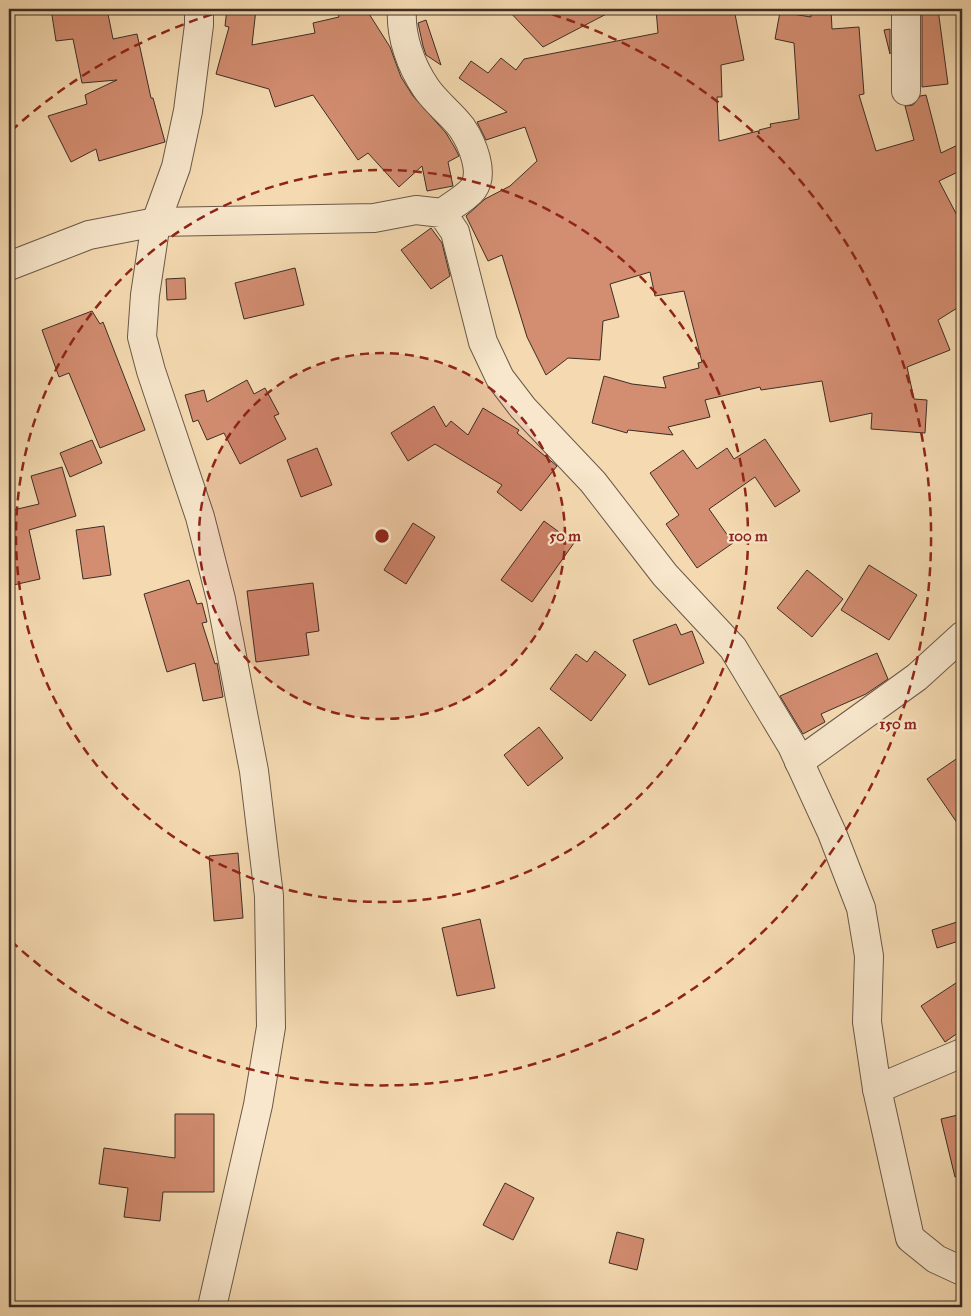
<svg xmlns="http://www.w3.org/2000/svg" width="971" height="1316" viewBox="0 0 971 1316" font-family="'IM FELL Great Primer',serif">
<rect width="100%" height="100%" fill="#f5dab1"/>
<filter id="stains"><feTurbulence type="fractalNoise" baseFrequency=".004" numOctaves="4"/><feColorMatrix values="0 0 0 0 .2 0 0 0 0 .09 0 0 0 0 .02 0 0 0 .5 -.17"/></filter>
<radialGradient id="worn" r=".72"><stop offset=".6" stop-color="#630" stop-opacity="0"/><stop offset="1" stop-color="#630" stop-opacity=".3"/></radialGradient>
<g fill="#d38d71" stroke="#3c2e25">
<path d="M51 9H107L113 39 137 34 151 98H153L165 142 99 161 96 149 71 162 48 116 87 104 85 95 117 80 82 83 73 39 56 41Z"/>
<path d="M227 9H256L252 45 315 33 313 23 339 17 337 9H366L390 47 401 77 413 96 446 133 455 148 459 156 448 162 453 186 427 191 422 166 399 187 368 153 358 160 313 95 275 107 269 89 216 74 229 27 225 26Z"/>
<path d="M507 9H616L543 47Z"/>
<path d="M656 9H734L744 60 721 65 722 97H717L719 141 758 131 759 134V130L771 127 770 124 799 119 794 43 775 39 780 12 811 17 810 9H831L832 29 859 27 864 94 859 95 876 151 914 140 905 106 913 105 920 96 926 95 941 153 962 143V170L939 181 962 225V305L938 320 950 350 907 367 914 399 927 400 925 433 871 429 872 413 830 422 822 381 761 390 760 387 705 400 710 417 668 427 673 435 628 430 627 433 592 423 604 376 632 384 666 388 663 377 699 368 698 363 702 362 684 291 655 296 650 272 610 284 619 317 603 321 600 360 568 358 546 375 527 337 502 255 488 261 466 216 485 199 510 186 537 161 525 127 486 140 477 122 507 112 459 78 471 61 488 73 501 58 516 70 524 59 658 33Z"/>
<path d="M922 9H938L948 84 922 87Z"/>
<path d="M426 20 441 65 426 55 423 46 418 23Z"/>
<path d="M890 29V54L884 30Z"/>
<path d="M431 228 442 243 450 276 431 289 401 250Z"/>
<path d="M295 268 304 305 244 319 235 283Z"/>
<path d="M185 278 186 299 167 300 166 279Z"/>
<path d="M92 311 100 324 103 322 145 430 100 448 69 373 59 377 42 330Z"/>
<path d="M247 380 254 394 265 388 279 414 274 416 286 439 240 464 224 433 207 440 198 420 193 422 185 395 204 390 207 402Z"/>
<path d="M434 406 446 427 451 421 468 435 483 408 519 430 517 433 557 466 521 511 497 492 502 485 435 444 408 461 391 433Z"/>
<path d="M765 439 800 491 775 507 755 477 709 509 733 543 697 568 666 524 679 515 650 473 683 450 697 469 727 448 734 459Z"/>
<path d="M92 440 102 463 70 477 60 453Z"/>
<path d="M317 448 332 485 301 497 287 460Z"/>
<path d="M62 467 76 516 29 530 40 579 9 586V511L39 504 31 476Z"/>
<path d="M544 521 574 543 532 602 501 580Z"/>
<path d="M413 523 435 537 406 584 384 570Z"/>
<path d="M104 526 111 575 83 579 76 530Z"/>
<path d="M869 565 917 595 889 640 841 610Z"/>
<path d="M807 570 843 599 812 637 777 608Z"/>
<path d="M189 580 197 604 202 603 207 622 202 623 215 664 217 663 223 697 203 701 195 663 167 672 144 594Z"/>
<path d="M313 583 319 631 306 633 309 655 256 662 247 591Z"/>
<path d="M676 624 681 635 692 631 704 663 649 685 633 640Z"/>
<path d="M595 651 626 675 591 721 550 689 576 654 587 662Z"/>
<path d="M877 653 888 679 866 694 821 714 825 722 803 734 780 696Z"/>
<path d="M539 727 563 758 528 786 504 755Z"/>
<path d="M962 755V830L927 779Z"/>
<path d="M238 853 243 918 214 921 209 856Z"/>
<path d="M480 919 495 988 457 996 442 928Z"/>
<path d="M957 922 962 940 937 948 932 930Z"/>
<path d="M962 979V1030L945 1042 921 1006Z"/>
<path d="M175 1114H214V1192H163L160 1221 124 1217 128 1188 99 1184 104 1148 175 1158Z"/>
<path d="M962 1114V1176L955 1177 941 1119Z"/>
<path d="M505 1183 534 1198 513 1240 483 1225Z"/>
<path d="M617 1232 644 1239 637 1270 609 1263Z"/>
</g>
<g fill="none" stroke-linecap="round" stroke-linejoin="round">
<g stroke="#6a5948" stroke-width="30">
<g id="street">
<path d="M199 9V25L188 111 176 167 156 222 145 295 142 337 151 371 200 517 221 599 254 771 269 896 271 1027 258 1105 212 1307"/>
<path d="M402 9C400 36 411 66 426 88 436 103 452 114 462 128 472 143 485 173 473 189 466 198 451 206 442 213"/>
<path d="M906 9V91"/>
<path d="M9 266 89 235 156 222 374 218 416 210 442 213 455 232 483 342 500 378 523 408 593 482 665 575 733 648 792 746 832 833 861 908 869 956 867 1022 877 1089 910 1238 936 1259 962 1271"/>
<path d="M799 762 917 677 962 636"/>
<path d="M877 1089 962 1053"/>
</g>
</g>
<use href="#street" stroke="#f8e7cc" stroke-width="28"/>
</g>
<circle cx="382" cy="536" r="183" fill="#8f2418" fill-opacity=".12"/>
<g fill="none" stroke="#8f2418" stroke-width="2.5" stroke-dasharray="9 6">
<circle cx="382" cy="536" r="183"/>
<circle cx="382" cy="536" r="366"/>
<path d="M11 131A549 549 0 0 1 226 10M538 10A549 549 0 1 1 11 941"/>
</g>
<circle cx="382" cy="536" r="8" fill="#8f2418" stroke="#f8e7cc" stroke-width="2.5"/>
<g font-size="15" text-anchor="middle" font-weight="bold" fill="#8f2418" stroke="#f8e7cc" stroke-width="4.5" stroke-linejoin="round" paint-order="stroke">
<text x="565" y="541">50 m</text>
<text x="748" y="541">100 m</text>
<text x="898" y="729">150 m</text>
</g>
<rect width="971" height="1316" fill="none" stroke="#f5dab1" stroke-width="30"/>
<rect x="10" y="10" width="951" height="1296" fill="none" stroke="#3c2e25" stroke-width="2.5"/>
<rect x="15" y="15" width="941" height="1286" fill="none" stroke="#3c2e25"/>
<rect width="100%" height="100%" filter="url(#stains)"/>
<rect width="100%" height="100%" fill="url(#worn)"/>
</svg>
